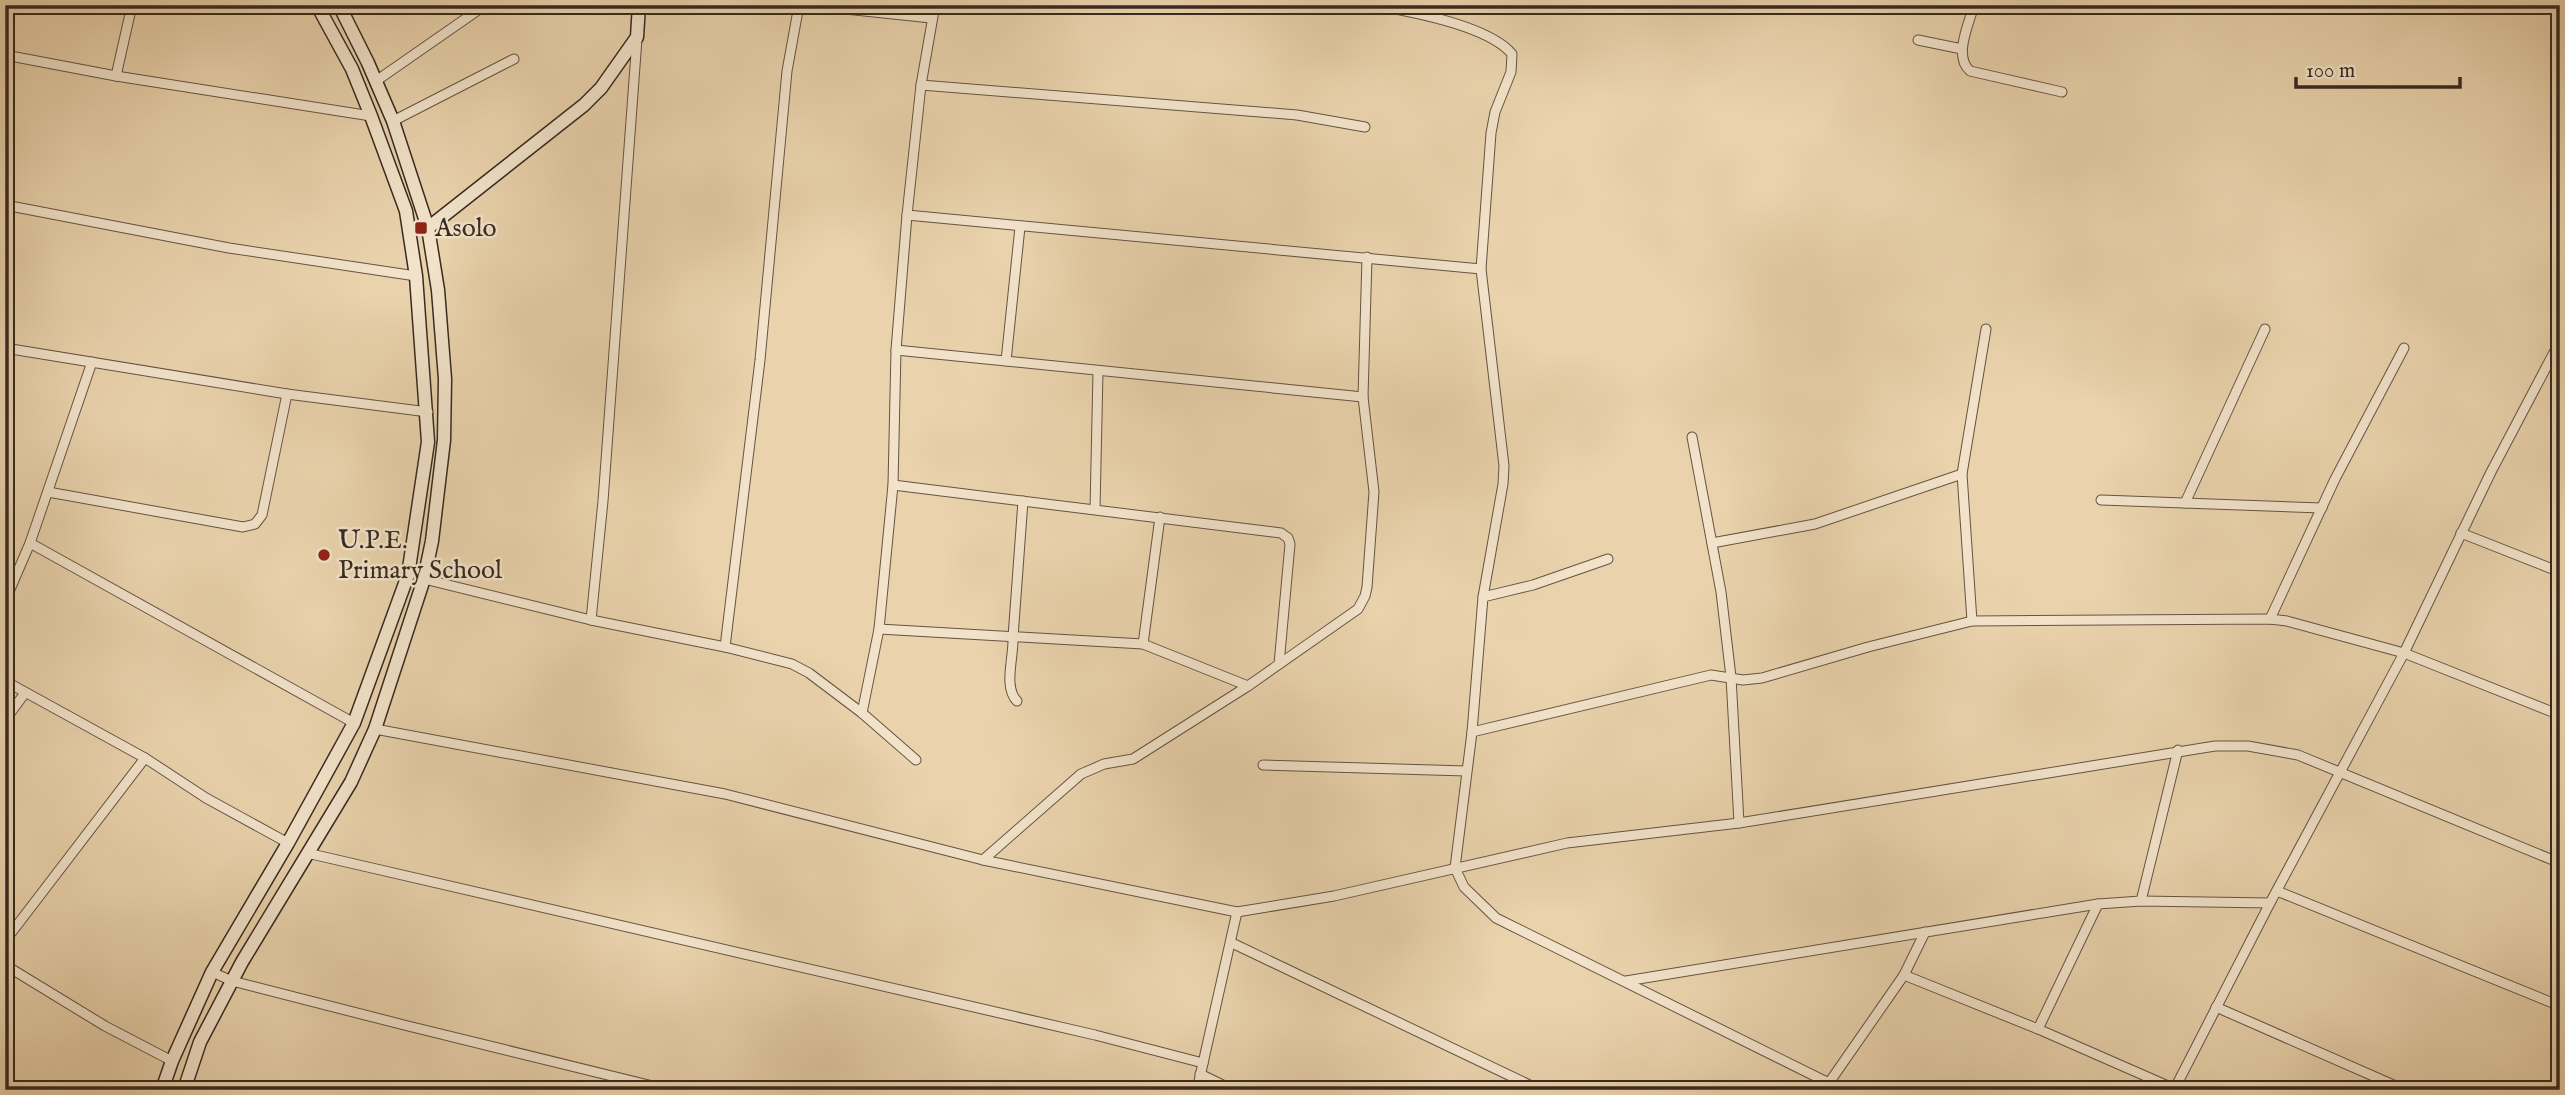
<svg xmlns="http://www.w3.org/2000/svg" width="2565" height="1095" viewBox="0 0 2565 1095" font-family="'IM FELL English',serif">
<rect width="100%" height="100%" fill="#e9d2ac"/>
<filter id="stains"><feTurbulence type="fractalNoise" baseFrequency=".00286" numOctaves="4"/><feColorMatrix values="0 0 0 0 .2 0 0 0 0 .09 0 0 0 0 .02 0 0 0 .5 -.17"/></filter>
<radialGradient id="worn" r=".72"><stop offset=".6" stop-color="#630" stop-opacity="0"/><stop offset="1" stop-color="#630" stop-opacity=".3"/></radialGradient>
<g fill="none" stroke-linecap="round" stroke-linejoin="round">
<g stroke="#645443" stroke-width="11">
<g id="street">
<path d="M807 5 931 18"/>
<path d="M1373 5C1409 11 1489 26 1512 54L1511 72 1495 112 1491 133 1481 269 1504 466 1503 484 1483 597 1472 732 1455 868 1464 887 1496 918 1843 1090"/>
<path d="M1974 5C1969 24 1953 56 1970 71L2062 92"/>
<path d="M1918 40 1962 49"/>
<path d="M5 55 116 76 371 116"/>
<path d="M116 76 132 5"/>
<path d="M376 81 481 8"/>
<path d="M921 85 1297 115 1365 127"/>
<path d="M393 121 514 59"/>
<path d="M5 205 229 248 416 276"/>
<path d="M907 215 1481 269"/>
<path d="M5 348 287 394 428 412"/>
<path d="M896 350 1363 397"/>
<path d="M1006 361 1020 227"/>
<path d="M1692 437 1721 592 1731 677 1739 823"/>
<path d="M893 485 1281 533 1288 538 1290 544 1279 664"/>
<path d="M48 492 243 527 255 524 262 515 287 394"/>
<path d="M2101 500 2322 508"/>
<path d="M2185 503 2265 329"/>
<path d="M1095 509 1098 372"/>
<path d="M2461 533 2560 572"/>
<path d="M30 543 354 723"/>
<path d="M1712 543 1815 524 1962 474"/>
<path d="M424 579 591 620 725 647 792 664 809 673 862 713 916 760"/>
<path d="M1483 597 1533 585 1608 559"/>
<path d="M5 601 30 543 92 362"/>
<path d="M2270 619 2335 479 2404 348"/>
<path d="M591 620 603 501 637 39"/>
<path d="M1972 621 1962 474 1986 329"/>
<path d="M879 629 1143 644 1248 686"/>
<path d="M1143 644 1160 517"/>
<path d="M725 647 760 360 787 71 799 5"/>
<path d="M5 681 145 758 206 798 288 843"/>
<path d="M1017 701C1003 687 1014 657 1013 637L1023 501"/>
<path d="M862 713 879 629 893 485 896 350 907 215 921 85 935 5"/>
<path d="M5 720 25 693"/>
<path d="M375 729 725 794 983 860 1237 912 1334 896 1567 843 1739 823 2215 746H2248L2298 755 2560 863"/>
<path d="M1472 732 1711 675 1743 680 1762 678 1868 647 1972 621 2270 619 2287 621 2404 653 2560 715"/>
<path d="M1263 765 1466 771"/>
<path d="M307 853 1095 1035 1203 1063"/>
<path d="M983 860 1081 774 1104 764 1133 759 1248 686 1358 609 1365 596 1367 587 1374 492 1363 397 1367 257"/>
<path d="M2277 891 2560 1006"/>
<path d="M2141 901 2178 750"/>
<path d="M5 941 145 758"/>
<path d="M1232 943 1540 1090"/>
<path d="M5 965 105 1026 172 1061"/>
<path d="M212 972 232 981 404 1025 669 1090"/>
<path d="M1904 975 2038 1029 2175 1089"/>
<path d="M1626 981 2098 904 2141 901 2270 903"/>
<path d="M2216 1007 2405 1090"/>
<path d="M2038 1029 2098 904"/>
<path d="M1200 1074 1233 1090"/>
<path d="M1197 1090 1237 912"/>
<path d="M1824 1090 1904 975 1925 932"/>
<path d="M2174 1090 2270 903 2404 653 2491 472 2560 341"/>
</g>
</g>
<g stroke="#382a20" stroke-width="15">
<g id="secondary">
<path d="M428 228 584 105 601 88 637 37 639 5"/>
<path d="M162 1090 172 1061 212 972 288 843 354 723 408 575 428 442 416 276 406 211 371 116 352 69 317 5"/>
<path d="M184 1090 200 1042 242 962 351 782 375 729 424 579 432 541 444 440 445 379 438 290 428 228 393 121 368 63 339 5"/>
</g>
</g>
<use href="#street" stroke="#f1e2c9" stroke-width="9"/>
<use href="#secondary" stroke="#f1e2c9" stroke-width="12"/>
</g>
<g fill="#8f2418" stroke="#f1e2c9" stroke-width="2.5">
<rect x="414" y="221" width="14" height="14" rx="3.5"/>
<circle cx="324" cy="555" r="7"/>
</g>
<g text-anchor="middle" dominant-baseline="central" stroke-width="5" stroke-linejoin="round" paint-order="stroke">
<g font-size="26" fill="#382a20" stroke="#f1e2c9" text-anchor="start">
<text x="435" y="228">Asolo</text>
<text x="338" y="540">U.P.E.<tspan x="338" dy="30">Primary School</tspan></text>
</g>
</g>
<rect width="2565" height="1095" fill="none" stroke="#e9d2ac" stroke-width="28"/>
<rect x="7" y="7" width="2551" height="1081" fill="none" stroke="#382a20" stroke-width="3.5"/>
<rect x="14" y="14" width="2537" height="1067" fill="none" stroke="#382a20" stroke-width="2"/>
<path d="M2296 77v10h164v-10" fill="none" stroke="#382a20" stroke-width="3.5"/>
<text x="2306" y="77" font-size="21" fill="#382a20" stroke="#f1e2c9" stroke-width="5" paint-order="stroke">100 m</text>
<rect width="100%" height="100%" filter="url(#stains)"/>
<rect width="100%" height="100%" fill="url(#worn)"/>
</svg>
